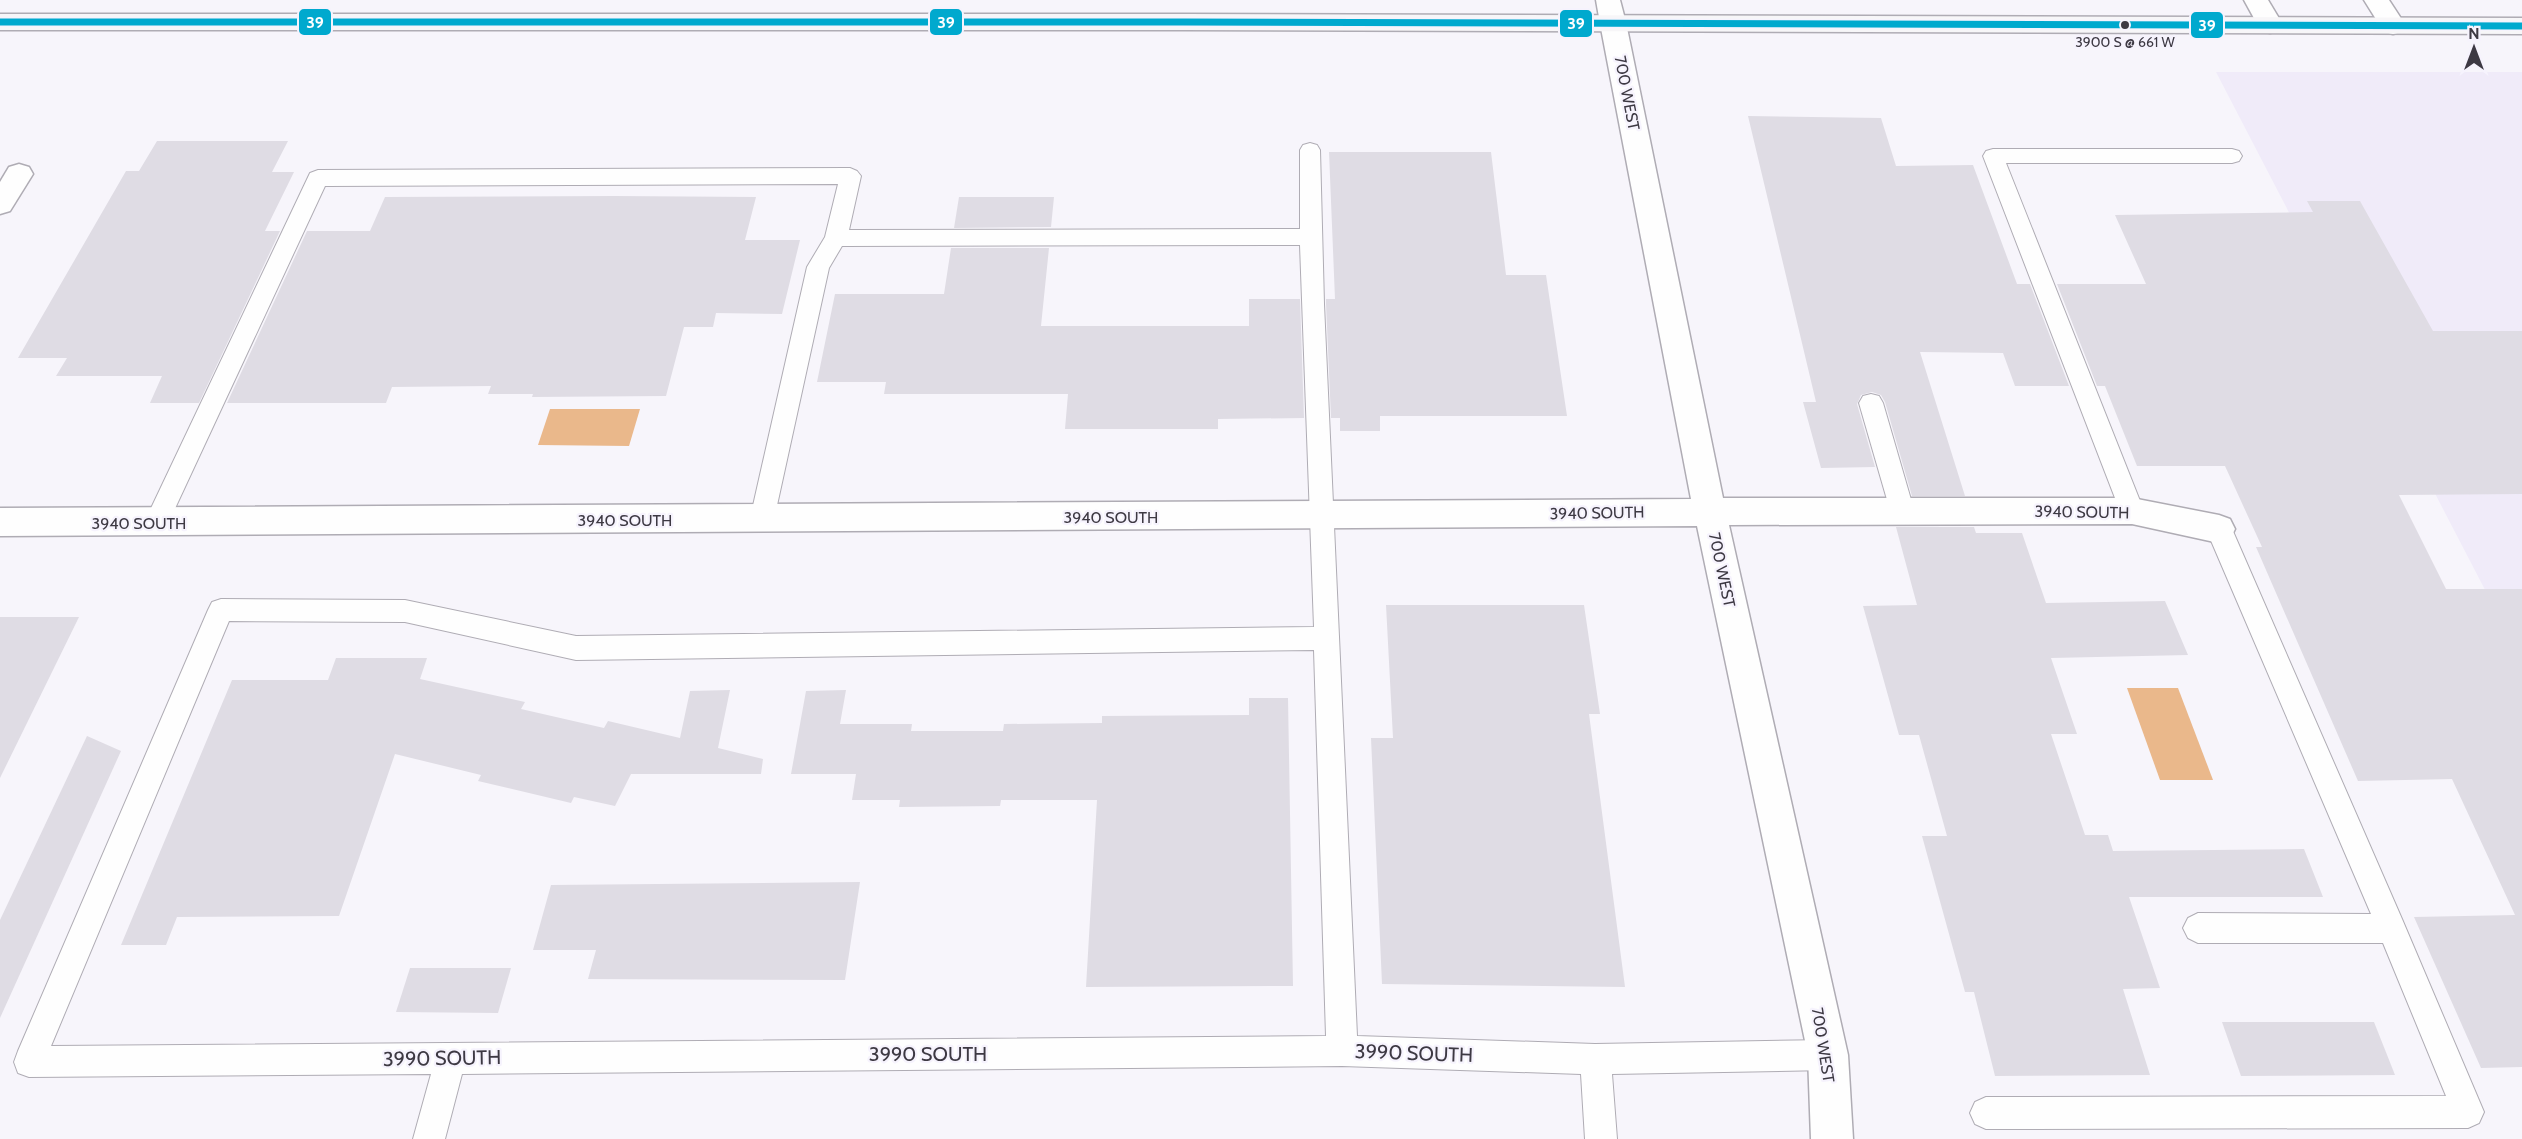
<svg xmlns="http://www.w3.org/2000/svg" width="2522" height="1139" viewBox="0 0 2522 1139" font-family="Cabin,sans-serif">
<rect width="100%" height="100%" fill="#f7f5fb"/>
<path fill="#f0ebf9" d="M2216 72H2522V662V661Z"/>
<g fill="#eab88b">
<path d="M550 409H640L629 446 538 445Z"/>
<path d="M2127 688H2178L2213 780H2160Z"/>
</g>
<g fill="#dfdce4">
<path d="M1748 116 1881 118 1896 166 1973 165 2017 284H2030L2069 386H2015L2003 353 1920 352 1965 496H1912L1885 402 1881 395 1872 392 1861 395 1857 404 1875 467 1821 468 1803 402H1816Z"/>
<path d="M157 141H288L272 172H294L265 231H280L199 403H150L162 376H56L67 358H18L126 171H139Z"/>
<path d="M1329 152H1491L1506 275H1546L1567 416H1380V431H1340V418H1331L1326 304V299H1335Z"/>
<path d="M614 196 756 197 745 240H800L782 314 716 313 713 327H684L666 396 532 397 533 394H488L491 386 392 387 386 403H227L307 231H370L385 197Z"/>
<path d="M959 197H1054L1051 227 954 228Z"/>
<path d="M2307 201H2360L2433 331H2522V494L2399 495 2446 589H2522V1067L2481 1068 2414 917 2515 915 2452 779 2358 781 2256 547H2262L2225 466H2137L2105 386H2097L2057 284H2146L2115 215 2313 212Z"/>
<path d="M951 248H1049L1041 326H1249V299H1300L1304 418 1218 419V429H1065L1068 394H884L886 382H817L835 294H944Z"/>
<path d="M1896 527H1974L1976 533H2022L2046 603 2165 601 2188 655 2051 658 2077 734H2051L2085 835H2108L2113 851 2304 849 2323 897H2129L2160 988 2123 989 2150 1075 1995 1076 1974 992H1965L1922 836H1947L1919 735H1899L1863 606 1917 605Z"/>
<path d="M1386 605H1584L1600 714H1589L1625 987 1382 984 1371 738H1393Z"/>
<path d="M0 617H79L0 778Z"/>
<path d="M336 658H427L420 679 525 702 521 709 604 728 608 721 680 738 690 691 730 690 718 748 763 759 761 774H631L615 806 574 797 571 803 478 781 481 775 395 754 339 916 177 917 166 945H121L232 680H328Z"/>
<path d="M846 690 840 724H912L911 731H1003L1004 724 1102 723V716L1249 715V698H1288L1293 986 1086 987 1097 800H1001L1000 806 899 807 900 800H852L856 774H791L806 691Z"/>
<path d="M87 736 121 751 0 1018V920Z"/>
<path d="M860 882 845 980 588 979 596 950H533L551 885Z"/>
<path d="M410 968H511L498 1013 396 1012Z"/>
<path d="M2222 1022H2374L2395 1075 2241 1076Z"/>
</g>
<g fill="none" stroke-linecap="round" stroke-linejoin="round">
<g stroke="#afacb4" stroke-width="2">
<g id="service">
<path d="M1310 143 1317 145 1320 150 1324 304 1357 1036 1595 1044 1828 1040 1839 1044 1843 1055 1839 1066 1828 1070 1612 1074 1617 1139H1585L1581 1074 1342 1066 462 1074 445 1139H413L431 1074 29 1077 18 1073 14 1062 18 1051 208 610 212 602 221 599 405 600 576 636 1314 627 1300 245 842 246 829 268 774 519 771 526 762 529 753 526 750 519 807 267 825 237 838 184 325 186 165 530 156 533 147 530 144 523 310 173 318 170 850 168 857 171 861 176 849 230 1300 229V150L1303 145ZM229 621 405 622 576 660 1314 650 1326 1036 51 1046Z"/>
<path d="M1993 149H2232L2239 151 2242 156 2239 161 2232 163H2006L2144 511 2141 518 2132 521 2123 518 2120 511 1983 156 1986 151Z"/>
<path d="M1871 394 1879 396 1883 403 1914 510 1911 517 1902 520 1893 517 1890 510 1859 403 1863 396Z"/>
<path d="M2219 518 2228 522 2232 529 2402 919 2484 1112 2479 1123 2468 1128 1986 1129 1975 1124 1970 1113 1975 1102 1986 1097 2446 1096 2383 943H2198L2188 938 2183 928 2188 918 2198 913 2371 914 2206 529 2210 522Z"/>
</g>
</g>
<g stroke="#afacb4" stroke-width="3">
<g id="minor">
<path d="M2244 0H2268L2283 25 2279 31 2270 33 2261 31Z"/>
<path d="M2364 0H2389L2406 26 2402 32 2393 34 2384 32Z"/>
<path d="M1613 15 1622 17 1626 23 1723 498H2132L2219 515 2230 519 2235 529 2230 539 2219 543 2132 524 1729 525 1848 1055 1853 1139H1811L1808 1055 1697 526 0 536V508L1691 499 1600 23 1604 17Z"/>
<path d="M19 164 29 167 33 174 10 211 0 214V182L9 167Z"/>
</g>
</g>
<g stroke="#afacb4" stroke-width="3">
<path id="tertiary" d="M1596 0H1620L1626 23 1622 29 1613 31 1604 29 1600 23Z"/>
</g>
<g stroke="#afacb4" stroke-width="3">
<path id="secondary" d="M0 14H1183L2522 18V34L1183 30H0Z"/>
</g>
<use href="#service" fill="#fefefe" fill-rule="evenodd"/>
<use href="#minor" fill="#fefefe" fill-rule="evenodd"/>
<use href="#tertiary" fill="#fefefe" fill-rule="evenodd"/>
<use href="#secondary" fill="#f7f6f8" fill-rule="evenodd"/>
<g stroke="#f6f3fd" stroke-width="10">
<path id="bus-1" d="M0 22H1183L2522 26"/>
</g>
<use href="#bus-1" stroke="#00a9ce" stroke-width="7"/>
</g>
<circle fill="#3d3943" stroke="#f6f3fd" stroke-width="2" cx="2125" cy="25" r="5"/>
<g text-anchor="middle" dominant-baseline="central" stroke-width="4.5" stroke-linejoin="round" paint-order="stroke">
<g font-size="14" fill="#3d3943" stroke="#f6f3fd">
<text x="2125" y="42">3900 S @ 661 W</text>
</g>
<g font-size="16" fill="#3d3943" stroke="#f6f3fd">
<text transform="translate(1627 93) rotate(79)">700 WEST</text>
<text transform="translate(2082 512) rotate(1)">3940 SOUTH</text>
<text transform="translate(1597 513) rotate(-1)">3940 SOUTH</text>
<text x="1111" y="517">3940 SOUTH</text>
<text x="625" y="520">3940 SOUTH</text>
<text x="139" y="523">3940 SOUTH</text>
<text transform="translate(1722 570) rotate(78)">700 WEST</text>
<text transform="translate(1823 1045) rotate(81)">700 WEST</text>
</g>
<g font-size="20" fill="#3d3943" stroke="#f6f3fd">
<text transform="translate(1414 1053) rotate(2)">3990 SOUTH</text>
<text x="928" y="1054">3990 SOUTH</text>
<text transform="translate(442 1058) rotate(-1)">3990 SOUTH</text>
</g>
</g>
<g stroke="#f6f3fd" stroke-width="2">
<rect x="298" y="8" width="34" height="28" rx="6" fill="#00a9ce"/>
<rect x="929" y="8" width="34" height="28" rx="6" fill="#00a9ce"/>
<rect x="1559" y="9" width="34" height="29" rx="6" fill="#00a9ce"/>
<rect x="2190" y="11" width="34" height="28" rx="6" fill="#00a9ce"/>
</g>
<g font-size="16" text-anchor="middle" font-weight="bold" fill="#fff">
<text x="315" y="28">39</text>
<text x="946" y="28">39</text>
<text x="1576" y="29">39</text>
<text x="2207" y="31">39</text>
</g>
<g transform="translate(2474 48)" stroke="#f6f3fd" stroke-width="4.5" paint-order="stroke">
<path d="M0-4.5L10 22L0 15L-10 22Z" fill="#3d3943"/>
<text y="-9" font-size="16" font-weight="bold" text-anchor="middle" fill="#3d3943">N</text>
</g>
</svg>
